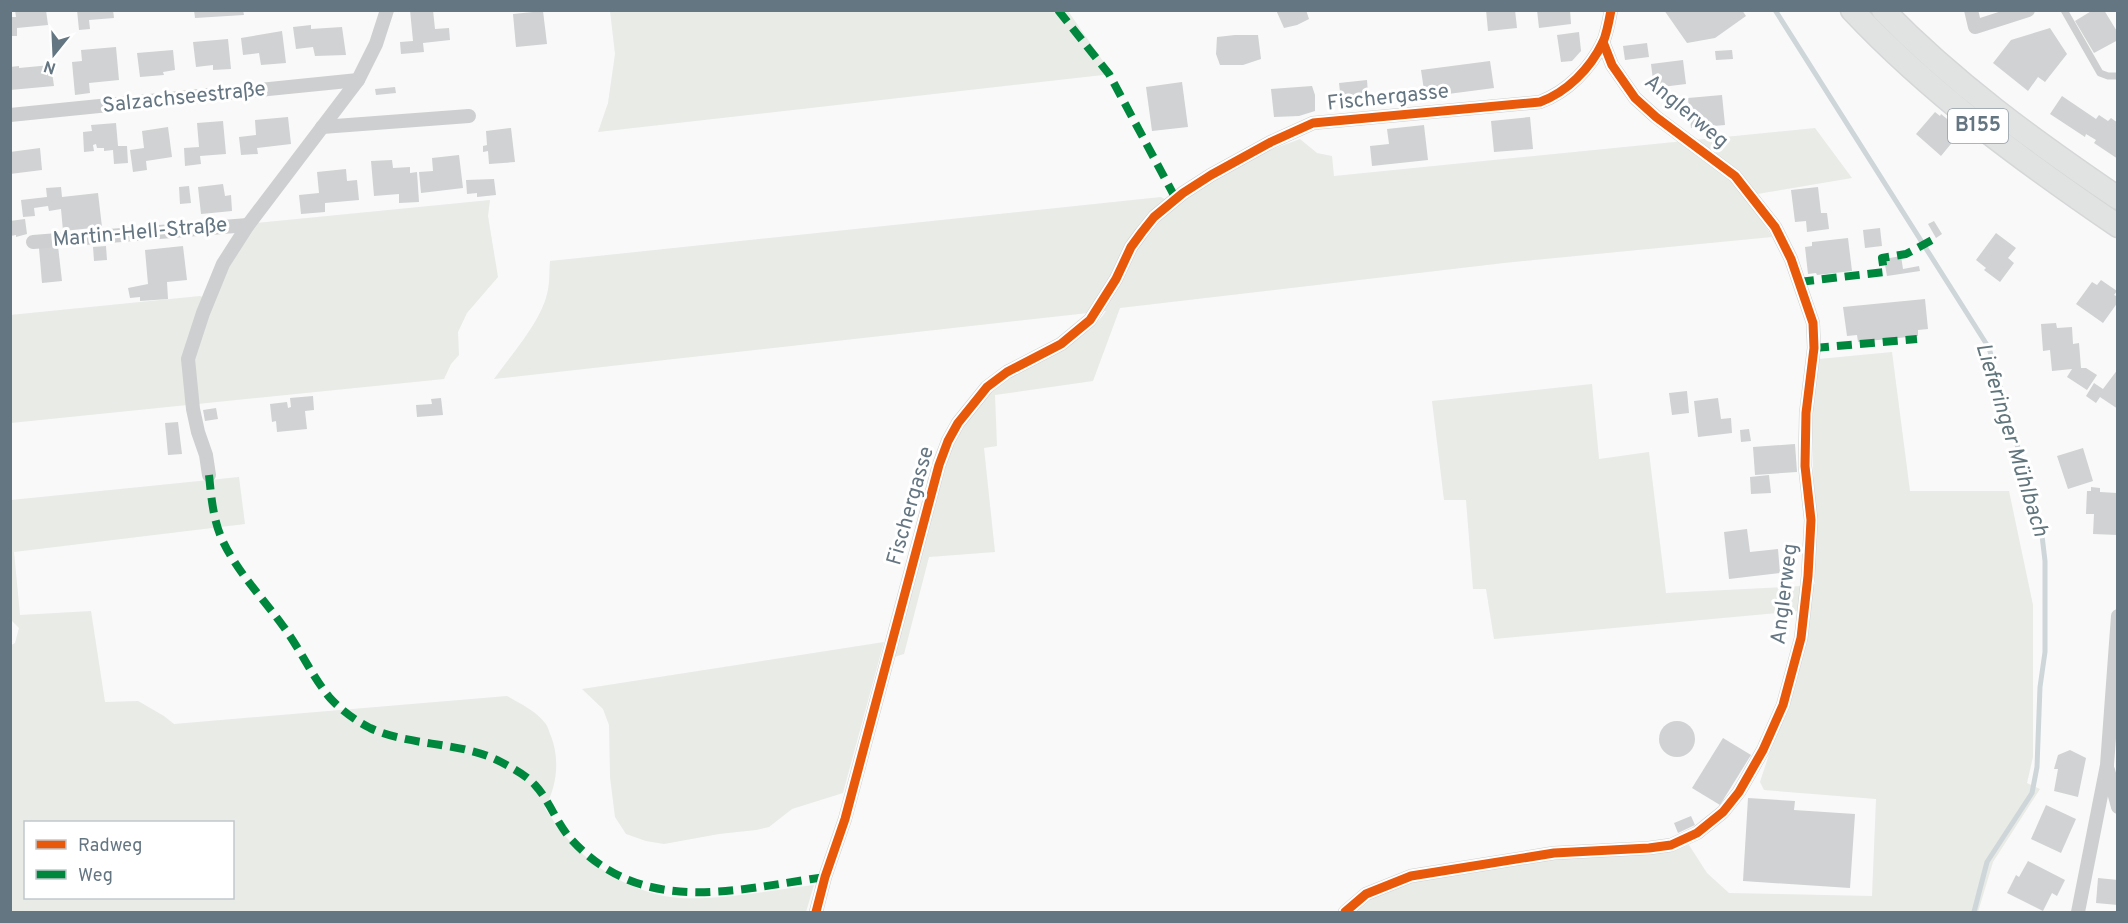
<svg xmlns="http://www.w3.org/2000/svg" width="2128" height="923" viewBox="0 0 2128 923" font-family="Overpass,sans-serif">
<rect width="100%" height="100%" fill="#f9f9f9"/>
<g fill="#e8ebe6" fill-rule="evenodd">
<path d="M610 11H1068L1112 74 598 132 608 103 615 54Z"/>
<path d="M1815 128 1852 178 1757 194V212L1772 237 1504 263 1120 308 1093 381 995 395 997 446 984 448 995 552 929 557 904 654 894 657C907 607 919 557 934 507 938 490 942 471 949 455 959 432 976 405 996 388 1031 358 1078 351 1106 311L494 379C511 355 540 323 547 294 550 284 549 272 550 261L1161 197 1176 205 1208 180 1256 155 1300 139 1317 153 1332 156 1334 176Z"/>
<path d="M490 200 488 216 498 277 467 313 458 332 459 355 451 364 444 379 11 423 10 315 200 296 213 301C224 273 239 247 256 223Z"/>
<path d="M1892 352 1910 491H2009L2033 605V757L2027 783 2040 789 1993 862 1978 912H1352L1368 897 1430 876 1521 861 1661 851 1689 845 1707 873 1729 893 1872 896 1876 799 1764 790 1760 782 1805 644 1811 610 1494 639 1486 589H1473L1466 500H1444L1432 401 1592 384 1599 459 1649 452 1666 593 1802 586 1815 584 1812 402 1819 359Z"/>
<path d="M239 477 245 524 14 552 20 615 91 611 105 702 138 701 164 716 174 724 507 696C519 703 536 711 545 723 548 726 549 732 551 736 560 760 557 785 545 808 572 851 608 882 659 895 700 905 771 890 814 885L806 912H11L10 646 15 643 19 628 11 620V500ZM26 822H232V898H26Z"/>
<path d="M884 642 843 793 792 809 769 827 756 830 719 834 664 844 646 841 626 834 615 817 610 777 609 725 603 709 582 689Z"/>
</g>
<g fill="none" stroke-linecap="round" stroke-linejoin="round">
<path stroke="#ced6d9" stroke-width="5" d="M1775 10 1989 348 2041 527 2045 561V652L2040 687 2037 767 2032 793 1987 862 1974 912"/>
</g>
<g fill="#d0d2d3">
<path d="M15 10H46L48 25 17 28V36H10V17H16Z"/>
<path d="M77 10H113L114 18 89 20 90 29 79 30Z"/>
<path d="M194 10H243L244 15 195 18Z"/>
<path d="M410 10H433L435 29 449 28 450 40 423 43 424 52 401 54 400 42 413 41Z"/>
<path d="M1276 10H1306L1309 19 1297 25 1284 28Z"/>
<path d="M1486 10H1515L1517 28 1488 31Z"/>
<path d="M1537 10H1570L1571 24 1539 28Z"/>
<path d="M1664 10H1742L1746 16 1715 38 1687 43Z"/>
<path d="M2093 10H2104L2118 33V40L2094 53 2075 21Z"/>
<path d="M543 11 547 44 516 47 513 14Z"/>
<path d="M311 25V29L342 27 346 55 315 56 313 47 296 49 293 27Z"/>
<path d="M2050 28 2067 54 2045 82 2038 77 2028 91 1993 63 2011 40Z"/>
<path d="M282 31 286 63 261 65 259 53 243 55 241 38Z"/>
<path d="M1579 32 1581 51 1572 61 1561 62 1557 35Z"/>
<path d="M1235 35H1258L1261 59 1243 65H1220L1216 54 1217 37Z"/>
<path d="M228 39 231 69 213 70V65L196 67 193 42Z"/>
<path d="M1647 43 1649 57 1625 60 1623 46Z"/>
<path d="M116 47 119 80 89 83 90 93 75 95 72 62 82 61 81 50Z"/>
<path d="M173 50 175 70 163 72 164 75 140 77 137 53Z"/>
<path d="M1732 50 1733 59 1716 60 1715 51Z"/>
<path d="M1683 60 1686 84 1654 88 1651 64Z"/>
<path d="M1490 61 1494 88 1425 97 1421 70Z"/>
<path d="M51 65 54 86 10 90V67L19 66V68Z"/>
<path d="M1367 80 1369 107 1342 109 1339 83Z"/>
<path d="M1182 82 1188 127 1152 131 1146 87Z"/>
<path d="M1312 86 1315 95V111L1299 116 1274 117 1271 89Z"/>
<path d="M395 87 396 93 376 95 375 89Z"/>
<path d="M1722 95 1725 125 1691 128 1688 98Z"/>
<path d="M2062 96 2096 119 2099 115 2108 121 2111 118 2118 123V159L2094 143 2096 140 2086 134 2085 137 2050 114Z"/>
<path d="M1935 112 1940 116 1941 114 1957 127 1954 130 1959 134 1941 156 1916 134Z"/>
<path d="M288 117 291 144 257 148 258 154 241 155 239 137 256 135 255 120Z"/>
<path d="M1530 117 1533 149 1494 152 1491 121Z"/>
<path d="M223 121 226 154 200 156 201 164 185 166 184 148 199 147 197 123Z"/>
<path d="M116 123 118 146H127L128 163 114 164 113 150 104 151V148H97L96 144 93 145 94 151 84 152 83 132 92 131 91 125Z"/>
<path d="M1424 125 1428 160 1372 166 1370 146 1389 144 1387 129Z"/>
<path d="M168 127 172 157 146 161 147 170 133 172 130 150 144 148 142 131Z"/>
<path d="M511 128 515 162 489 164 488 151 483 152V146L487 145 486 131Z"/>
<path d="M40 148 42 170 10 174V152Z"/>
<path d="M459 155 463 188 421 193 419 172 433 171 432 158Z"/>
<path d="M392 160 393 168 410 167V173L417 172 419 202 399 203V194L374 196 371 161Z"/>
<path d="M346 169 347 181 357 180 359 200 325 203V212L301 214 299 195 319 193 317 172Z"/>
<path d="M494 179 496 195 477 197V193L467 194 466 180Z"/>
<path d="M223 184 225 196 231 195 232 211 201 214 198 187Z"/>
<path d="M189 186 191 203 180 204 179 187Z"/>
<path d="M61 187 62 197 98 193 102 227 63 231 61 209 49 211 48 206 34 208 35 216 23 217 21 200 47 197 46 188Z"/>
<path d="M1818 187 1821 213H1827L1829 229 1807 232 1806 221 1795 222 1791 190Z"/>
<path d="M25 219 27 234 16 237V235L10 236V221Z"/>
<path d="M1934 221 1942 234 1936 238 1928 224Z"/>
<path d="M1880 228 1882 246 1865 248 1863 230Z"/>
<path d="M1996 233 2016 248 2008 258 2014 263 2000 282 1984 270 1986 268 1976 260Z"/>
<path d="M1848 238 1852 271 1817 275 1816 273 1808 274 1805 247 1812 246V242Z"/>
<path d="M58 246 62 281 42 283 39 248Z"/>
<path d="M106 246 107 260 94 261 93 247Z"/>
<path d="M183 246 187 280 167 282 168 299 140 301V297L130 298 128 288 148 284 145 250Z"/>
<path d="M1901 256 1903 269 1919 266 1920 271 1887 276 1884 259Z"/>
<path d="M2101 280 2117 291 2114 295 2118 297V302L2103 323 2076 304 2092 282 2097 285Z"/>
<path d="M1925 299 1928 329 1918 330V336L1858 342 1857 335 1847 336 1843 307Z"/>
<path d="M2056 323 2057 328 2072 327 2073 344 2079 343 2081 368H2086L2097 375 2087 390 2067 377 2072 369 2052 371 2050 350 2043 351 2041 324Z"/>
<path d="M2118 369V409L2100 397 2096 403 2086 396 2094 383 2103 389Z"/>
<path d="M1687 391 1689 413 1672 415 1669 393Z"/>
<path d="M313 396 314 410 305 411 307 429 277 432 276 421 272 422 270 404 287 402 288 408 291 407 290 398Z"/>
<path d="M441 398 443 415 417 417 416 405 432 404 431 399Z"/>
<path d="M1718 398 1721 419 1731 418 1732 433 1698 437 1694 401Z"/>
<path d="M216 408 218 419 205 421 203 410Z"/>
<path d="M178 422 182 454 168 455 165 423Z"/>
<path d="M1749 429 1751 441 1741 442 1740 430Z"/>
<path d="M1795 444 1797 472 1755 475 1753 447Z"/>
<path d="M2083 448 2093 481 2068 489 2057 456Z"/>
<path d="M1769 475 1771 493 1751 494 1750 477Z"/>
<path d="M2091 487 2100 488V492L2117 493 2118 535 2093 534 2094 514H2086L2087 491H2091Z"/>
<path d="M1747 529 1750 552 1778 549 1780 573 1729 579 1724 532Z"/>
<circle cx="1677" cy="739" r="18"/>
<path d="M1723 738 1751 755 1720 805 1692 788Z"/>
<path d="M2070 750 2086 758 2078 797 2054 791 2058 769H2054L2058 755Z"/>
<path d="M1748 798 1795 801 1794 810 1855 814 1850 888 1743 881Z"/>
<path d="M2046 805 2076 819 2061 853 2031 839Z"/>
<path d="M1691 816 1695 825 1678 833 1674 823Z"/>
<path d="M2028 861 2065 880 2057 896 2052 893 2043 911 2007 893 2016 875 2019 877Z"/>
<path d="M2098 878 2118 880V905L2096 903Z"/>
</g>
<g fill="none" stroke-linecap="round" stroke-linejoin="round">
<g stroke="#d5d6d7" stroke-width="25">
<g id="primary">
<path d="M1852 10C1931 94 2023 161 2118 226"/>
<path d="M1883 10C1954 83 2034 141 2118 198"/>
</g>
</g>
<path stroke="#cecfd0" stroke-width="7" d="M2064 10 2100 73 2108 76H2118"/>
<g stroke="#cecfd0" stroke-width="14">
<path d="M1971 10 1975 27 2028 10"/>
<path d="M10 115 358 80"/>
<path d="M322 127 469 116"/>
<path d="M33 242 248 225"/>
<path d="M209 475 206 455 198 432 193 409 188 359 203 313 223 264 248 225 358 80 376 44 387 10"/>
<path d="M2108 770 2118 807"/>
<path d="M816 912 825 877 845 819 939 465 948 441 958 423 987 387 1007 372 1061 344 1090 320 1116 279 1131 247 1142 232 1154 217 1183 193 1211 175 1271 142 1313 123 1540 102C1567 92 1590 69 1603 42 1607 33 1609 21 1611 10"/>
<path d="M1345 912 1366 894 1411 876 1554 853 1649 848 1671 845 1697 833 1723 812 1739 792 1763 750 1783 705 1801 638 1808 576 1811 520 1805 466 1806 413 1814 348 1813 323 1791 259 1775 227 1735 176 1656 117 1635 98 1612 65 1603 42"/>
<path d="M2078 912 2107 765 2118 616"/>
</g>
<use href="#primary" stroke="#e1e2e2" stroke-width="22"/>
<g stroke="#00873e" stroke-width="8" stroke-dasharray="15 8" stroke-linecap="butt">
<path d="M1058 10 1109 74 1176 199"/>
<path d="M1799 282 1884 272 1882 258 1906 254 1934 239"/>
<path d="M1814 348 1917 339"/>
<path d="M209 475C211 495 213 518 221 537 236 571 262 597 283 626 300 649 312 676 330 698 341 710 356 721 370 728 411 747 461 741 501 762 512 768 526 775 535 785 549 800 556 822 570 838 641 917 733 890 825 877"/>
</g>
<g stroke="#fff" stroke-width="13">
<g id="cycleway">
<path d="M816 912 825 877 845 819 939 465 948 441 958 423 987 387 1007 372 1061 344 1090 320 1116 279 1131 247 1142 232 1154 217 1183 193 1211 175 1271 142 1313 123 1540 102C1567 92 1590 69 1603 42 1607 33 1609 21 1611 10"/>
<path d="M1345 912 1366 894 1411 876 1554 853 1649 848 1671 845 1697 833 1723 812 1739 792 1763 750 1783 705 1801 638 1808 576 1811 520 1805 466 1806 413 1814 348 1813 323 1791 259 1775 227 1735 176 1656 117 1635 98 1612 65 1603 42"/>
</g>
</g>
<use href="#cycleway" stroke="#e8590c" stroke-width="9"/>
</g>
<g text-anchor="middle" dominant-baseline="central" stroke-width="6" stroke-linejoin="round" paint-order="stroke">
<rect fill="#fff" stroke="#939fa8" stroke-width="1.5" x="1948" y="109" width="60" height="34" rx="4.5"/>
<g font-size="20" font-weight="bold" fill="#657683">
<text x="1978" y="126">B155</text>
</g>
<g font-size="21" fill="#657683" stroke="#fff">
<text transform="translate(184 98) rotate(-6)">Salzachseestraße</text>
<text transform="translate(1388 98) rotate(-6)">Fischergasse</text>
<text transform="translate(1686 112) rotate(40)">Anglerweg</text>
<text transform="translate(140 233) rotate(-5)">Martin-Hell-Straße</text>
<text transform="translate(911 506) rotate(-74)">Fischergasse</text>
<text transform="translate(1785 594) rotate(-83)">Anglerweg</text>
</g>
<g font-size="22" font-style="italic" fill="#60757c" stroke="#fff">
<text transform="translate(2011 440) rotate(73)">Lieferinger Mühlbach</text>
</g>
</g>
<rect width="2128" height="923" fill="none" stroke="#657683" stroke-width="24"/>
<rect x="24" y="821" width="210" height="78" fill="#ffffff" stroke="#c1c8cd" stroke-width="1.5"/>
<rect x="36" y="840" width="30" height="9" fill="#e8590c" stroke="#c1c8cd" stroke-width="1.5"/>
<text x="78" y="851" font-size="18" fill="#657683">Radweg</text>
<rect x="36" y="870" width="30" height="9" fill="#00873e" stroke="#c1c8cd" stroke-width="1.5"/>
<text x="78" y="881" font-size="18" fill="#657683">Weg</text>
<g transform="translate(54 54) rotate(198)" stroke="#ffffff" stroke-width="4.5" paint-order="stroke">
<path d="M0-4.5L10 22L0 15L-10 22Z" fill="#657683"/>
<text y="-9" font-size="16" font-weight="bold" text-anchor="middle" fill="#657683">N</text>
</g>
</svg>
